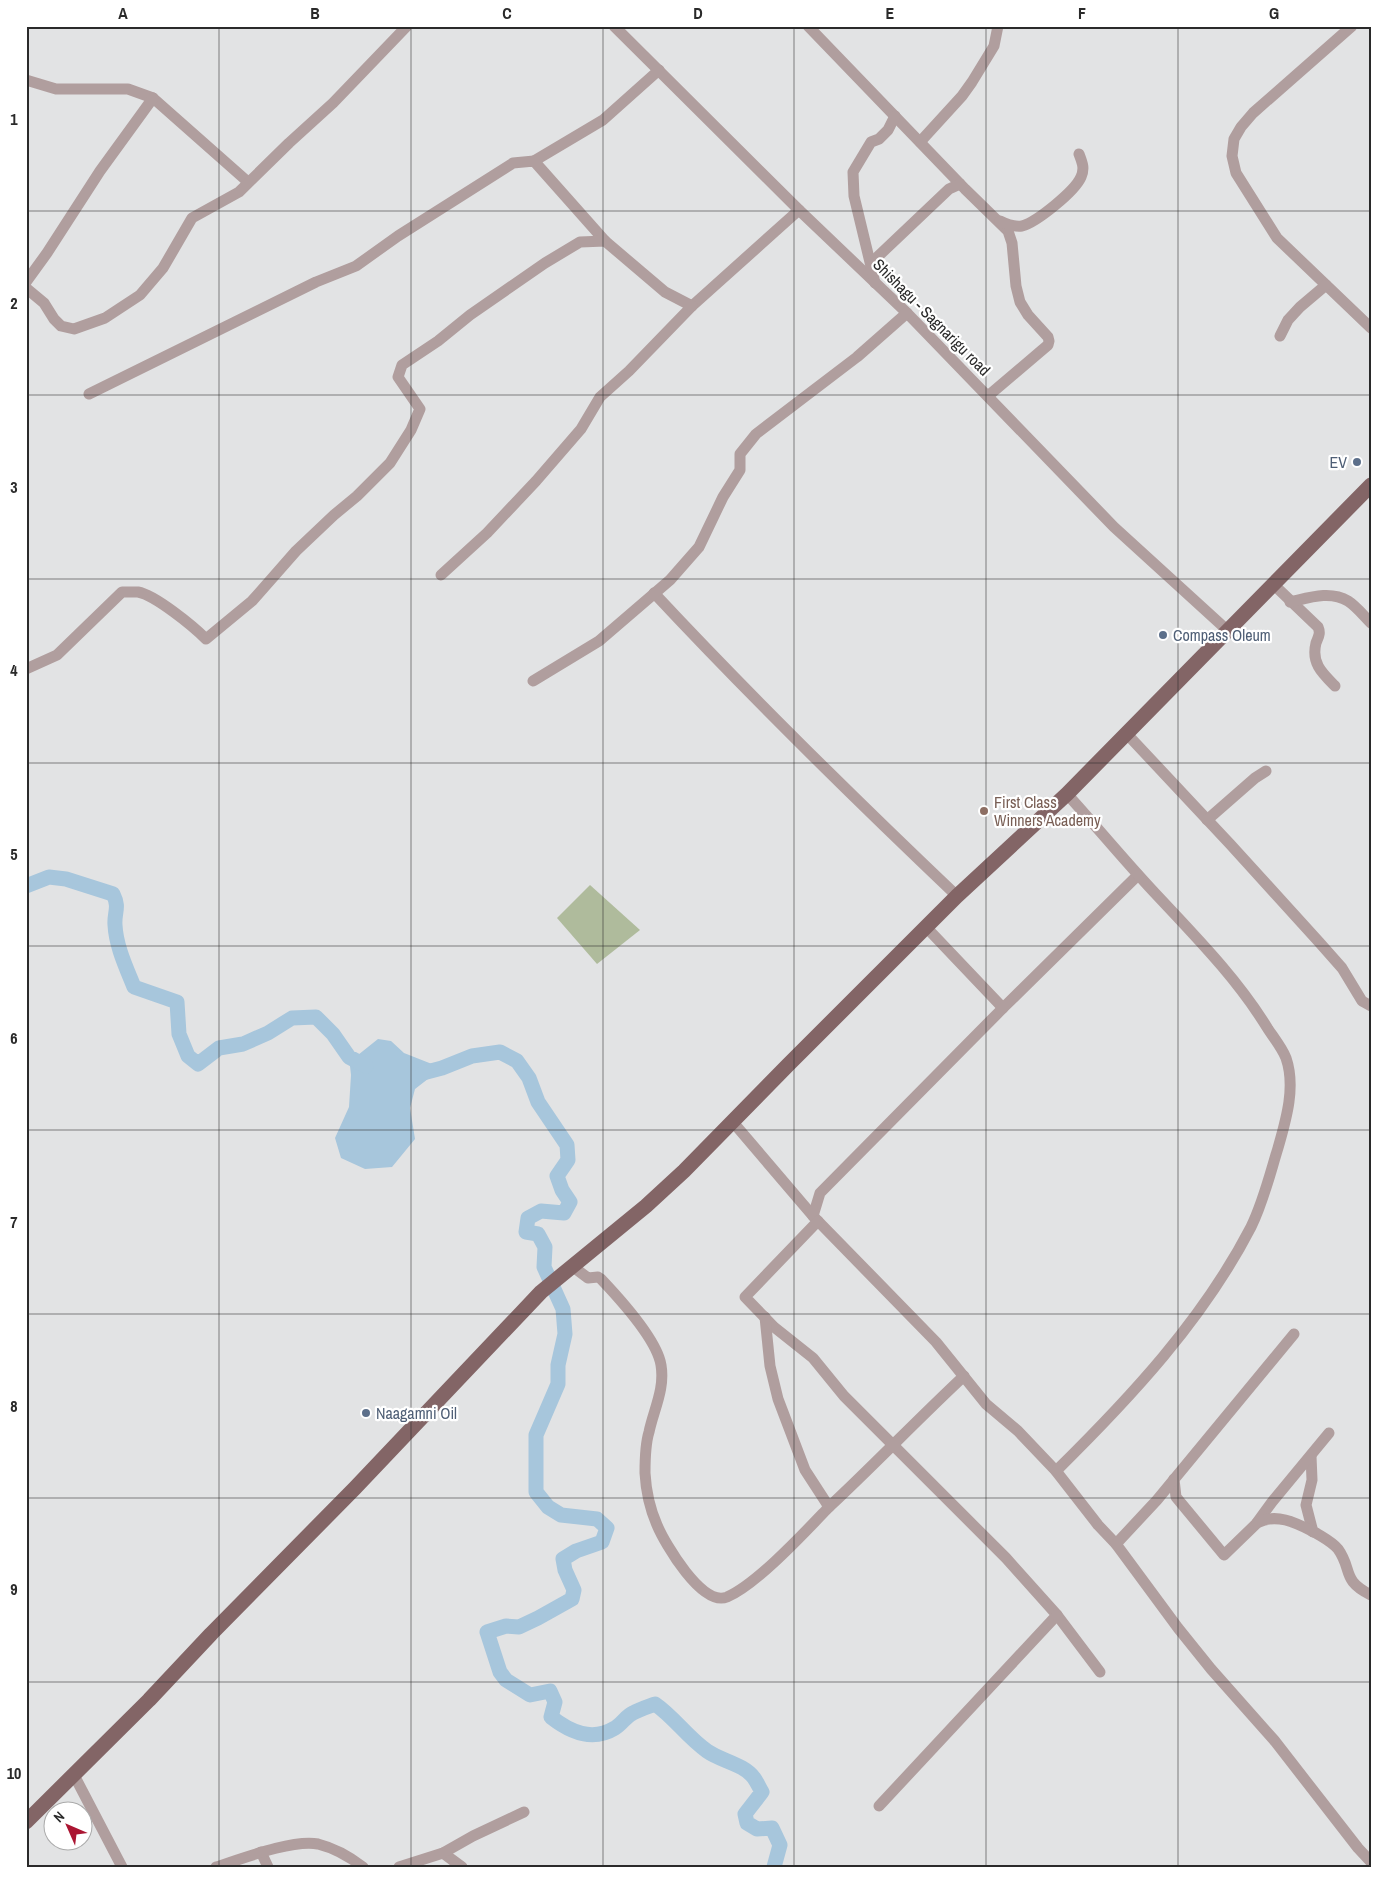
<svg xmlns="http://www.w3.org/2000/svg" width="1397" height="1893" viewBox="0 0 1397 1893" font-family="'Archivo Narrow',sans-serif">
<rect width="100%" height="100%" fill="#e2e3e4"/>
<path fill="#afbb9c" d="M590 885 640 930 597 964 557 918Z"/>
<path fill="#a7c6dc" d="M378 1039 391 1041 404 1053 442 1068 415 1089 410 1108 415 1139 392 1167 365 1169 341 1158 335 1138 349 1107 351 1075 349 1057 358 1055Z"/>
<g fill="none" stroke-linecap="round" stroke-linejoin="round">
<g stroke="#a7c6dc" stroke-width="15">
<path d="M26 886 49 877 66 879 113 894C120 908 114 912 115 925 116 946 126 967 134 987L177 1002 179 1034 188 1056 198 1064 219 1048 243 1044 268 1033 292 1018 316 1017 333 1034 349 1057 366 1066"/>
<path d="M423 1073 442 1068 472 1056 500 1052 517 1061 529 1078 538 1102 567 1145 568 1160 557 1176 562 1190 570 1202 564 1213 541 1211 528 1218 526 1232 538 1234 545 1247 544 1267 563 1309 565 1334 558 1365V1384L536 1435V1492L548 1507 561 1515 597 1519 607 1528 602 1542 576 1551 563 1559 565 1570 574 1590 572 1599 538 1618 519 1627 506 1626 487 1632 500 1672 506 1680 530 1695 550 1691 555 1702 551 1717C570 1732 592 1742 615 1728 622 1724 626 1716 633 1713 640 1709 647 1707 655 1704 674 1717 687 1737 707 1751 721 1761 744 1764 754 1778 757 1782 759 1787 762 1792L745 1814 747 1823 757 1829 772 1828 780 1845 774 1867"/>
</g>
<g stroke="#b09e9e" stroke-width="11">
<path d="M614 26 799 210 907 313 1114 527 1227 630"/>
<path d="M808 26 965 189 1008 231 1012 243 1016 286 1020 302 1028 315 1048 337 1049 341 1048 345 988 396"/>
<path d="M1352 26 1253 113 1241 127 1234 139 1232 156 1236 173 1277 238 1371 328"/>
<path d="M26 80 56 89H128L153 98 248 182"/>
<path d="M920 142 962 96 972 82 994 46 998 26"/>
<path d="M534 161 603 120 659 70"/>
<path d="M1000 221C1006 224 1015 227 1022 226 1037 222 1075 191 1081 177 1085 168 1082 162 1079 154"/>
<path d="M871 263 949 189 960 184"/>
<path d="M26 282 47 253 100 171 153 98"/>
<path d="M875 283 854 196 853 172 871 142 879 139 888 130 895 116"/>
<path d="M26 288 44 303 54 319 61 326 74 329 105 318 140 295 163 268 192 218 239 192 289 143 333 103 407 26"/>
<path d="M1280 336 1288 320 1300 307 1326 285"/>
<path d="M89 394 316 282 356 266 398 236 513 163 534 161 605 241"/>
<path d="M441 575 487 533 536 481 581 429 600 397 629 371 692 306 799 210"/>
<path d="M1273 584 1318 627C1321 634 1318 637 1316 643 1311 663 1322 673 1335 686"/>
<path d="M654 593C752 698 854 798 957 896"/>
<path d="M1290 602C1308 598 1330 590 1348 601 1356 606 1364 616 1371 623"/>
<path d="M26 669 57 655 122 592C127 592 133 592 138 592 155 595 193 626 206 639L252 601 296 551 334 515 357 496 390 463 411 430 420 409 398 377 402 365 438 341 470 315 545 263 580 242 605 241 665 292 692 306"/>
<path d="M533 681 599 641 670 580 699 547 723 497 740 470V454L756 434 857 357 907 313"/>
<path d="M1126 733 1230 844 1319 942 1342 968 1362 1001 1371 1006"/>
<path d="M1207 820 1255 778 1266 771"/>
<path d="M926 927 1003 1008"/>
<path d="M732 1121 813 1216 936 1342 986 1404 1018 1431 1056 1471 1098 1525 1116 1544 1178 1628 1211 1669 1274 1740 1358 1848 1371 1862"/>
<path d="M813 1216 820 1193 1003 1008 1138 875"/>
<path d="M818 1221 745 1297 774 1327 813 1358 844 1396 1006 1558 1057 1615 879 1806"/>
<path d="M572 1266 588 1278 598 1277 601 1279C619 1298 657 1340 661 1365 665 1389 654 1409 649 1432 645 1445 645 1460 645 1473 646 1491 650 1509 657 1525 665 1544 702 1607 727 1597 757 1584 805 1532 829 1507L805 1470 778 1399 770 1366 765 1317"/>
<path d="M1311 1456 1312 1480 1306 1505 1313 1532"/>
<path d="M1056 1471C1130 1398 1203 1320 1251 1227 1263 1203 1270 1174 1278 1148 1286 1120 1296 1087 1286 1058 1282 1048 1274 1038 1268 1029 1237 978 1194 935 1153 891 1124 860 1096 826 1067 794"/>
<path d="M1174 1479 1176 1497 1224 1555 1256 1524 1272 1502 1329 1433"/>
<path d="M829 1507C875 1464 918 1419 964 1376"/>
<path d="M1257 1523C1277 1512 1298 1524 1316 1533 1324 1538 1332 1542 1338 1549 1353 1570 1341 1580 1371 1595"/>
<path d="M1116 1544 1157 1500 1294 1334"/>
<path d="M1057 1615 1100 1672"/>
<path d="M74 1775 122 1867"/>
<path d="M261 1852 268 1867"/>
<path d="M443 1853 462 1867"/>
<path d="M216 1867C241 1859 293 1839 318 1844 334 1848 350 1857 363 1867"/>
<path d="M399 1867 443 1853 473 1836 524 1812"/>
</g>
<path stroke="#836566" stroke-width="15" d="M26 1822 149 1700 211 1634 355 1488 541 1292 646 1206 684 1171 788 1065 957 896 1067 794 1371 485"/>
</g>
<path fill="none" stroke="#2a2a2a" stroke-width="1" stroke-opacity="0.55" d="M219 26V1867M411 26V1867M603 26V1867M794 26V1867M986 26V1867M1178 26V1867M26 211H1371M26 395H1371M26 579H1371M26 763H1371M26 946H1371M26 1130H1371M26 1314H1371M26 1498H1371M26 1682H1371"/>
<g fill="#5c6f8a" stroke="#fff" stroke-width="2">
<circle cx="1357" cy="462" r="5"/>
<circle cx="1163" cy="635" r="5"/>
<circle cx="366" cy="1413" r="5"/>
</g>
<circle fill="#8d6e63" stroke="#fff" stroke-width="2" cx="984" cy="811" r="5"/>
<g text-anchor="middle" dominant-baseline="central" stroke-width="4.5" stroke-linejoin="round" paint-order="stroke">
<g font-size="16" fill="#2a2a2a" stroke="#fff">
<text transform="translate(932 317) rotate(45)">Shishagu - Sagnarigu road</text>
</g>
<g font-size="16" fill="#4e5e75" stroke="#fff" text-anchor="start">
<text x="1347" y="462" text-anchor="end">EV</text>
<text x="1173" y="635">Compass Oleum</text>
<text x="376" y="1413">Naagamni Oil</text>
</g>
<g font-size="16" fill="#785e54" stroke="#fff" text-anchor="start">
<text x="994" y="802">First Class<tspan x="994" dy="18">Winners Academy</tspan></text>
</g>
</g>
<rect width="1397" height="1893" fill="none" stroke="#ffffff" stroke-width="55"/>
<g transform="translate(68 1826) rotate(315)"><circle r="24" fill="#ffffff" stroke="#aaaaaa"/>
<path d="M0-4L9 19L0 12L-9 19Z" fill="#ab1532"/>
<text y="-8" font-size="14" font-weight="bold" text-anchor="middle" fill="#2a2a2a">N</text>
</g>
<rect x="28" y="28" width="1342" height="1838" fill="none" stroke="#2a2a2a" stroke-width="2"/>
<g font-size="16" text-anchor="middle" font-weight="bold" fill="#2a2a2a">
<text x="123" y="19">A</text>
<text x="315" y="19">B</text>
<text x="507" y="19">C</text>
<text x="698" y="19">D</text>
<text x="890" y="19">E</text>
<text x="1082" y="19">F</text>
<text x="1274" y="19">G</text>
<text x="14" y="125">1</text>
<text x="14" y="309">2</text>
<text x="14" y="493">3</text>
<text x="14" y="676">4</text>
<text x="14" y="860">5</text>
<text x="14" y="1044">6</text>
<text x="14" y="1228">7</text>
<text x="14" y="1412">8</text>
<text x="14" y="1595">9</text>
<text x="14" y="1779">10</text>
</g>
</svg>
